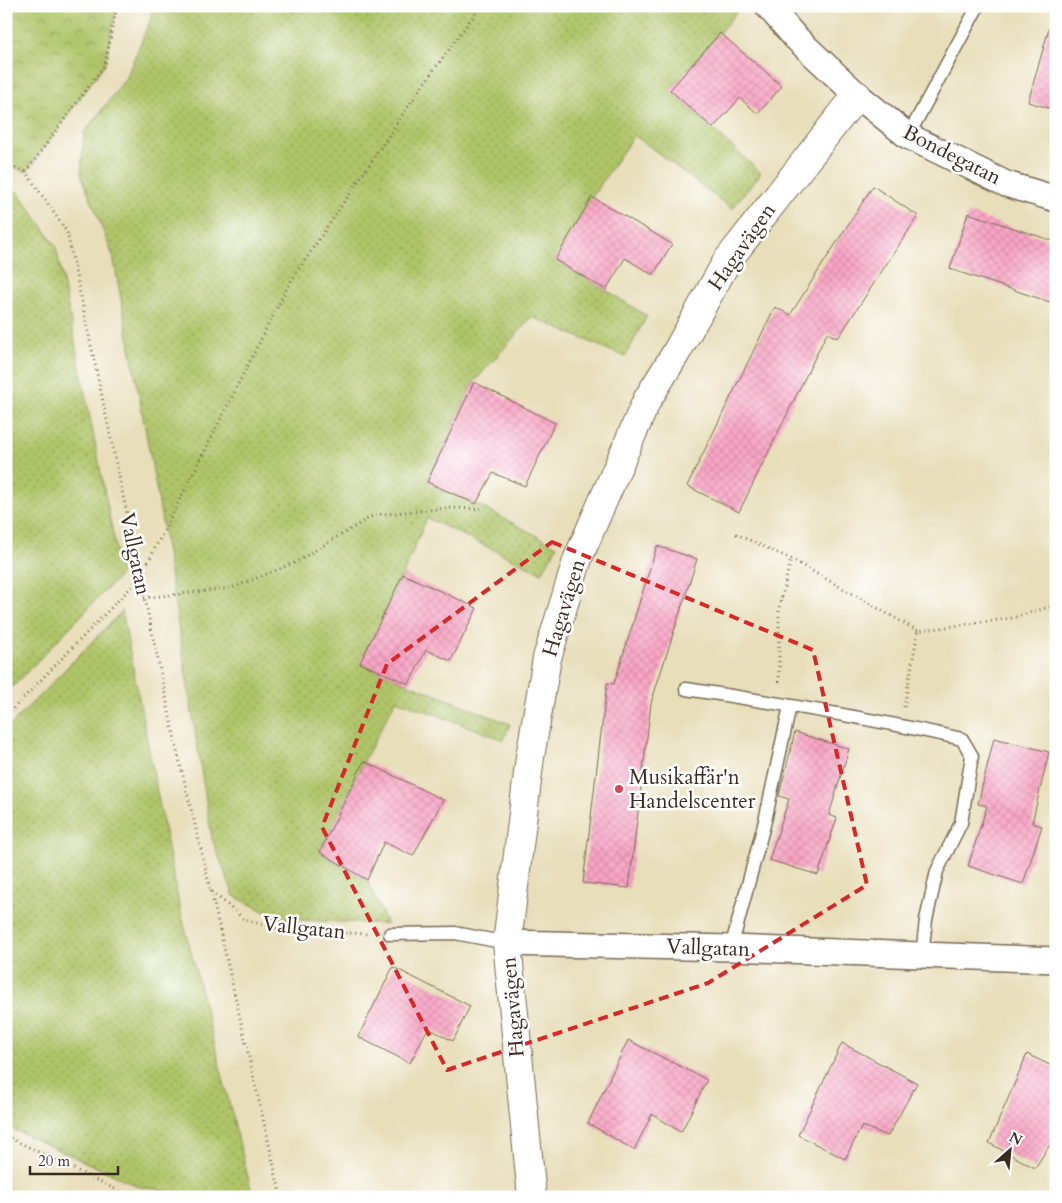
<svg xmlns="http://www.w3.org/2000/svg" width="1062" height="1203" viewBox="0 0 1062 1203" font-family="Cardo,serif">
<defs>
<pattern id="grass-dots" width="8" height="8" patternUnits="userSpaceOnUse" patternTransform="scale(1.25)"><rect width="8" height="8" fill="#afc468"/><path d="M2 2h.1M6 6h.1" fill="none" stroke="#909f55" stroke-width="1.8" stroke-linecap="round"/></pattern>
<pattern id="park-crowns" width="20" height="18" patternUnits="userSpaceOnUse" patternTransform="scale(1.25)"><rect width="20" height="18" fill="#afc468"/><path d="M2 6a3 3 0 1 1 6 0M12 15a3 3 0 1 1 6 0" fill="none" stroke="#909f55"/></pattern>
<pattern id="building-cross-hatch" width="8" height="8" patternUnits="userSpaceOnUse" patternTransform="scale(1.25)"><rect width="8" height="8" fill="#f9a5c5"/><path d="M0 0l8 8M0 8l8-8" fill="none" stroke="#d68ea9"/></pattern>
</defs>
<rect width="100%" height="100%" fill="#fff"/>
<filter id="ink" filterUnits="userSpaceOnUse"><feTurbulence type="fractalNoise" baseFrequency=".02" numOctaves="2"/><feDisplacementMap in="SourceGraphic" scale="10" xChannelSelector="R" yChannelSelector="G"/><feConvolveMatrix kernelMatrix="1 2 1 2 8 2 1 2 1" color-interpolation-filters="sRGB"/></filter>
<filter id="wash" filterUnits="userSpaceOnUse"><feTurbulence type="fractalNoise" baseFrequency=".0096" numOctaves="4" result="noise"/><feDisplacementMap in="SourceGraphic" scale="20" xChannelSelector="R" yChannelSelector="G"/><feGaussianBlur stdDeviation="1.12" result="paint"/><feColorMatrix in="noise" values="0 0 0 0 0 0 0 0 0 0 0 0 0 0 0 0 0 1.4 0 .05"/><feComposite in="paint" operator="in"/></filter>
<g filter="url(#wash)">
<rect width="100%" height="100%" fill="#e8deb9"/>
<g fill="url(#grass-dots)" stroke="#757743">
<path d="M152 6H742L670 90 761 173 732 209 634 135 592 197 555 260 606 290 647 316 625 357 532 317 474 382 427 482 476 504 557 546 542 573 427 518 403 574 360 663 409 684 510 724 504 740 396 700 364 761 320 852 367 880 387 924 278 919 234 896 212 839 159 503 113 256 81 174 84 133 126 78 151 18Z"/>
<path d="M6 187 19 193 56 246 121 574 6 694Z"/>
<path d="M122 611 179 904 253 1197H206L140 1187 6 1126V730Z"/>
</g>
<path fill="url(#park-crowns)" stroke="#757743" d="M6 6H117L105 64 26 172 6 164Z"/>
<g id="blocks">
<g fill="url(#building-cross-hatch)">
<path d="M1049 28 1056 29V110L1028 102Z"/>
<path d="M720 33 782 86 758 114 740 98 713 128 670 90Z"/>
<path d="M873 186 918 216 838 338 827 333 739 512 687 486 775 307 790 315Z"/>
<path d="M592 197 672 244 653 275 625 258 606 290 555 260Z"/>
<path d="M968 213 1056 242V304L950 269Z"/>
<path d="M474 382 555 423 525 486 493 473 476 504 427 482Z"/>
<path d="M657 546 697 559 651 703 629 888 583 883 607 683 614 684Z"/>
<path d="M403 574 477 608 451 661 426 650 409 684 360 663Z"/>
<path d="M795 732 849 749 829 815 837 818 818 875 769 860 789 799 779 796Z"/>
<path d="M994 738 1049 752 1032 823 1042 826 1023 884 968 866 987 806 978 804Z"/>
<path d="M364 761 443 800 413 856 384 842 367 880 320 852Z"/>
<path d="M393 967 470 1006 453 1041 428 1028 410 1063 358 1037Z"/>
<path d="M628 1040 707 1080 681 1132 652 1114 634 1150 588 1123Z"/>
<path d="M842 1043 917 1083 888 1136 862 1126 845 1159 798 1135Z"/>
<path d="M1027 1054 1056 1068V1135L1035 1168 989 1143Z"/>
</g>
</g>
</g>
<g filter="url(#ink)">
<use href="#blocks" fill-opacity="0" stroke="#786954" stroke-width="1"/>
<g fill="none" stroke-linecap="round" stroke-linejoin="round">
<g stroke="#786954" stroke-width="15">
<g id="service">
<path d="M908 136 978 6"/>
<path d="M686 689C778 703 871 718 962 739L972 756 961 823 937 871 926 920 922 955"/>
<path d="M390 934 455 933 507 943"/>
<path d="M731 948 765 821 790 706"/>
</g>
</g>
<g stroke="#786954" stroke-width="28">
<g id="minor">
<path d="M768 6 795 37 857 95 908 136 1006 184 1056 199"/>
<path d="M507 943 731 948 1056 960"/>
</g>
</g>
<g stroke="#786954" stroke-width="30">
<path id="tertiary" d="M532 1197 507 943 530 757 547 658 578 558 647 400 676 353 727 261 857 95"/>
</g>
<g stroke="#786954" stroke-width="3" stroke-dasharray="1 4" stroke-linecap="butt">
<path d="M6 164 26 172 67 232 179 759 211 891 244 919 282 930 370 934"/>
<path d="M26 172 105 64 117 6"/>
<path d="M736 534 791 559 918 631 1012 618 1056 605"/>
<path d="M144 598 232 588 296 562 374 515 449 508 481 509"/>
<path d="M779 682V608L791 559"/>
<path d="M904 707 918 631"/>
<path d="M6 716 140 578 289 284 422 86 481 6"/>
<path d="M211 891 281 1197"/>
<path d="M6 1136 127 1195 138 1197"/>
</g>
<use href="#service" stroke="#fff" stroke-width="12"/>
<use href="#minor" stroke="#fff" stroke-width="25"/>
<use href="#tertiary" stroke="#fff" stroke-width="28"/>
</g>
</g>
<path fill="none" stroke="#d62828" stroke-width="4" stroke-dasharray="10 6" stroke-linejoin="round" d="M552 542 813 650 867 885 708 983 447 1070 322 827 387 664Z"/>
<circle fill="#d1495b" stroke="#fff" stroke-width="2" cx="619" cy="789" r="5"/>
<g text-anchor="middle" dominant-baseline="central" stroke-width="5" stroke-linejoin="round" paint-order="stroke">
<g font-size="21" fill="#3b2a1e" stroke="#fff">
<text transform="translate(952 155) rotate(27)">Bondegatan</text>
<text transform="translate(742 247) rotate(-55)">Hagavägen</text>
<text transform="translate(135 554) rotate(78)">Vallgatan</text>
<text transform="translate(564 608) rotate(-73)">Hagavägen</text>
<text transform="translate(304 928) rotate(6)">Vallgatan</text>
<text transform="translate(708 948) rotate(2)">Vallgatan</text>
<text transform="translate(513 1007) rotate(-95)">Hagavägen</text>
</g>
<g font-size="21" fill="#3b2a1e" stroke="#fff" text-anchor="start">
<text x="629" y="777">Musikaffär'n<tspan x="629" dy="24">Handelscenter</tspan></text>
</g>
</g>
<rect width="1062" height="1203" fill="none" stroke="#fff" stroke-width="25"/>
<g transform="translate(1010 1150) rotate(27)" stroke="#ffffff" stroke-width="4" paint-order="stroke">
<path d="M0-4L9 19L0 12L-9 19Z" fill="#3b2a1e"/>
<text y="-8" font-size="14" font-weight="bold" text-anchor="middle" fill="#3b2a1e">N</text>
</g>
<path d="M30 1166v8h88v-8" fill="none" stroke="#3b2a1e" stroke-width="2.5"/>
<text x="38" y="1166" font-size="15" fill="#3b2a1e" stroke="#ffffff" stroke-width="4" paint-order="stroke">20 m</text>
</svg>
